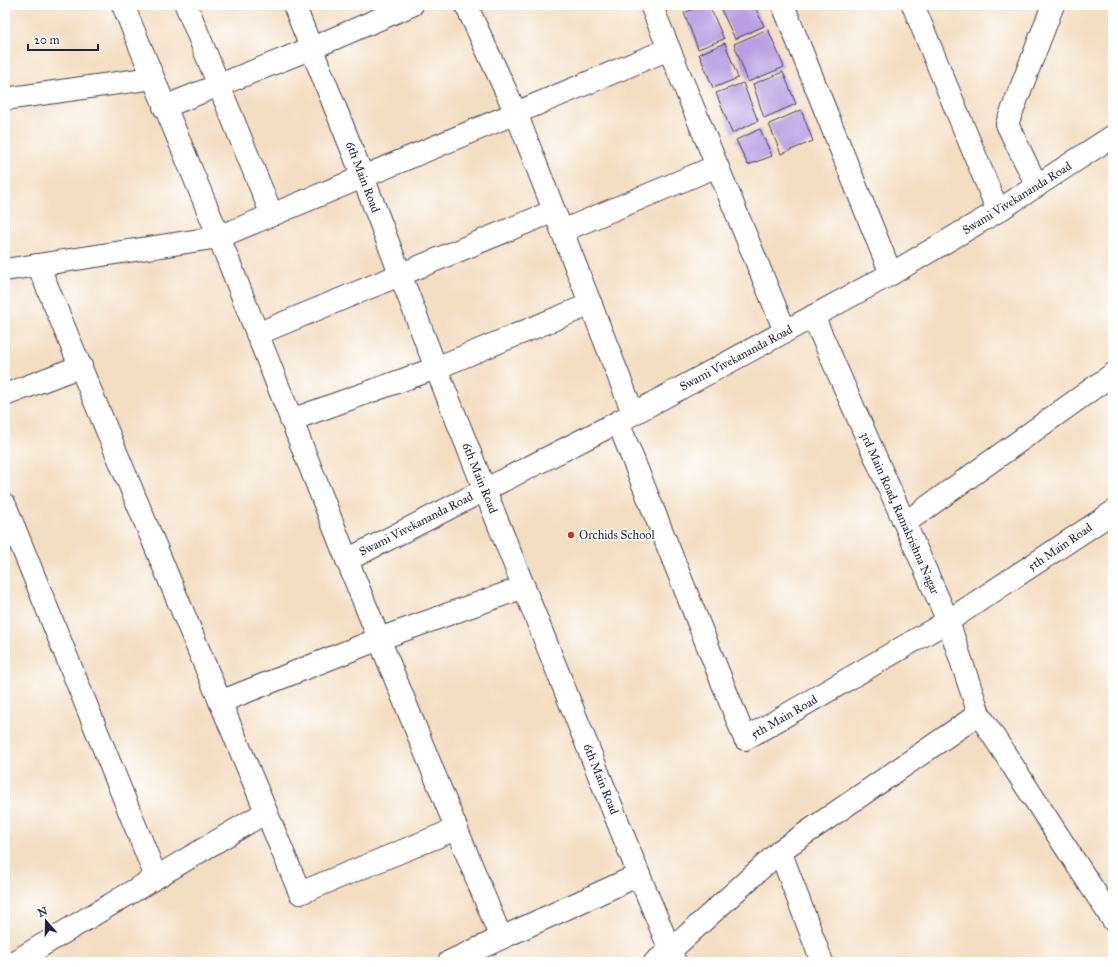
<svg xmlns="http://www.w3.org/2000/svg" width="1118" height="967" viewBox="0 0 1118 967" font-family="'IM FELL Great Primer',serif">
<rect width="100%" height="100%" fill="#fff"/>
<filter id="ink" filterUnits="userSpaceOnUse"><feTurbulence type="fractalNoise" baseFrequency=".025" numOctaves="2"/><feDisplacementMap in="SourceGraphic" scale="8" xChannelSelector="R" yChannelSelector="G"/><feConvolveMatrix kernelMatrix="1 2 1 2 8 2 1 2 1" color-interpolation-filters="sRGB"/></filter>
<filter id="wash" filterUnits="userSpaceOnUse"><feTurbulence type="fractalNoise" baseFrequency=".012" numOctaves="4" result="noise"/><feDisplacementMap in="SourceGraphic" scale="16" xChannelSelector="R" yChannelSelector="G"/><feGaussianBlur stdDeviation="0.9" result="paint"/><feColorMatrix in="noise" values="0 0 0 0 0 0 0 0 0 0 0 0 0 0 0 0 0 1.4 0 .05"/><feComposite in="paint" operator="in"/></filter>
<g filter="url(#wash)">
<rect width="100%" height="100%" fill="#f4dec2"/>
<g id="blocks">
<g fill="#ba9ee2">
<path d="M703 5H709L724 39 698 49 684 13Z"/>
<path d="M719 5H754L764 26 735 39Z"/>
<path d="M768 29 784 67 748 82 734 44Z"/>
<path d="M725 43 738 78 713 88 699 54Z"/>
<path d="M783 72 796 104 764 118 753 84Z"/>
<path d="M743 83 758 121 732 133 716 93Z"/>
<path d="M801 110 813 141 781 154 769 124Z"/>
<path d="M760 129 772 156 748 165 736 140Z"/>
</g>
</g>
</g>
<g filter="url(#ink)">
<use href="#blocks" fill-opacity="0" stroke="#423e4f" stroke-width="1"/>
<g fill="none" stroke-linecap="round" stroke-linejoin="round">
<g stroke="#423e4f" stroke-width="24">
<g id="minor">
<path d="M123 5 219 237 347 560 501 938"/>
<path d="M186 5 272 215"/>
<path d="M294 5 363 177 436 368 639 875 675 962"/>
<path d="M466 5 516 113 633 413"/>
<path d="M651 5 785 331"/>
<path d="M783 5 891 274"/>
<path d="M913 5 998 211"/>
<path d="M5 99 153 78"/>
<path d="M164 107 312 48 412 5"/>
<path d="M1037 186 1007 124 1053 5"/>
<path d="M562 231 717 166"/>
<path d="M38 265 300 893 456 829"/>
<path d="M5 270 219 237 669 49"/>
<path d="M813 316 948 621 979 714"/>
<path d="M257 334 554 211"/>
<path d="M5 395 81 366"/>
<path d="M291 420 436 368 591 304"/>
<path d="M618 422 745 739 948 621 1113 512"/>
<path d="M5 505 156 877"/>
<path d="M905 523 1113 374"/>
<path d="M347 560 618 422 891 274 998 211 1113 136"/>
<path d="M220 702 379 639 524 587"/>
<path d="M780 851 822 962"/>
<path d="M14 962 266 812"/>
<path d="M449 962 639 875"/>
<path d="M655 962 671 950 780 851 979 714 1113 920"/>
</g>
</g>
<use href="#minor" stroke="#fff" stroke-width="22"/>
</g>
</g>
<circle fill="#c8321e" stroke="#fff" stroke-width="1.5" cx="571" cy="535" r="4"/>
<g text-anchor="middle" dominant-baseline="central" stroke-width="3" stroke-linejoin="round" paint-order="stroke">
<g font-size="12" fill="#22223b" stroke="#fff">
<text transform="translate(363 177) rotate(69)">6th Main Road</text>
<text transform="translate(1017 198) rotate(-32)">Swami Vivekananda Road</text>
<text transform="translate(736 358) rotate(-28)">Swami Vivekananda Road</text>
<text transform="translate(480 478) rotate(68)">6th Main Road</text>
<text transform="translate(900 513) rotate(66)">3rd Main Road, Ramakrishna Nagar</text>
<text transform="translate(416 524) rotate(-27)">Swami Vivekananda Road</text>
<text transform="translate(1060 547) rotate(-34)">5th Main Road</text>
<text transform="translate(784 717) rotate(-30)">5th Main Road</text>
<text transform="translate(601 779) rotate(68)">6th Main Road</text>
</g>
<g font-size="12" fill="#22223b" stroke="#fff" text-anchor="start">
<text x="579" y="535">Orchids School</text>
</g>
</g>
<rect width="1118" height="967" fill="none" stroke="#fff" stroke-width="20"/>
<g transform="translate(46 921) rotate(340)" stroke="#ffffff" stroke-width="3" paint-order="stroke">
<path d="M0-3L7 15L0 10L-7 15Z" fill="#22223b"/>
<text y="-6" font-size="11" font-weight="bold" text-anchor="middle" fill="#22223b">N</text>
</g>
<path d="M28 44v6h70v-6" fill="none" stroke="#22223b" stroke-width="2"/>
<text x="34" y="44" font-size="12" fill="#22223b" stroke="#ffffff" stroke-width="3" paint-order="stroke">20 m</text>
</svg>
